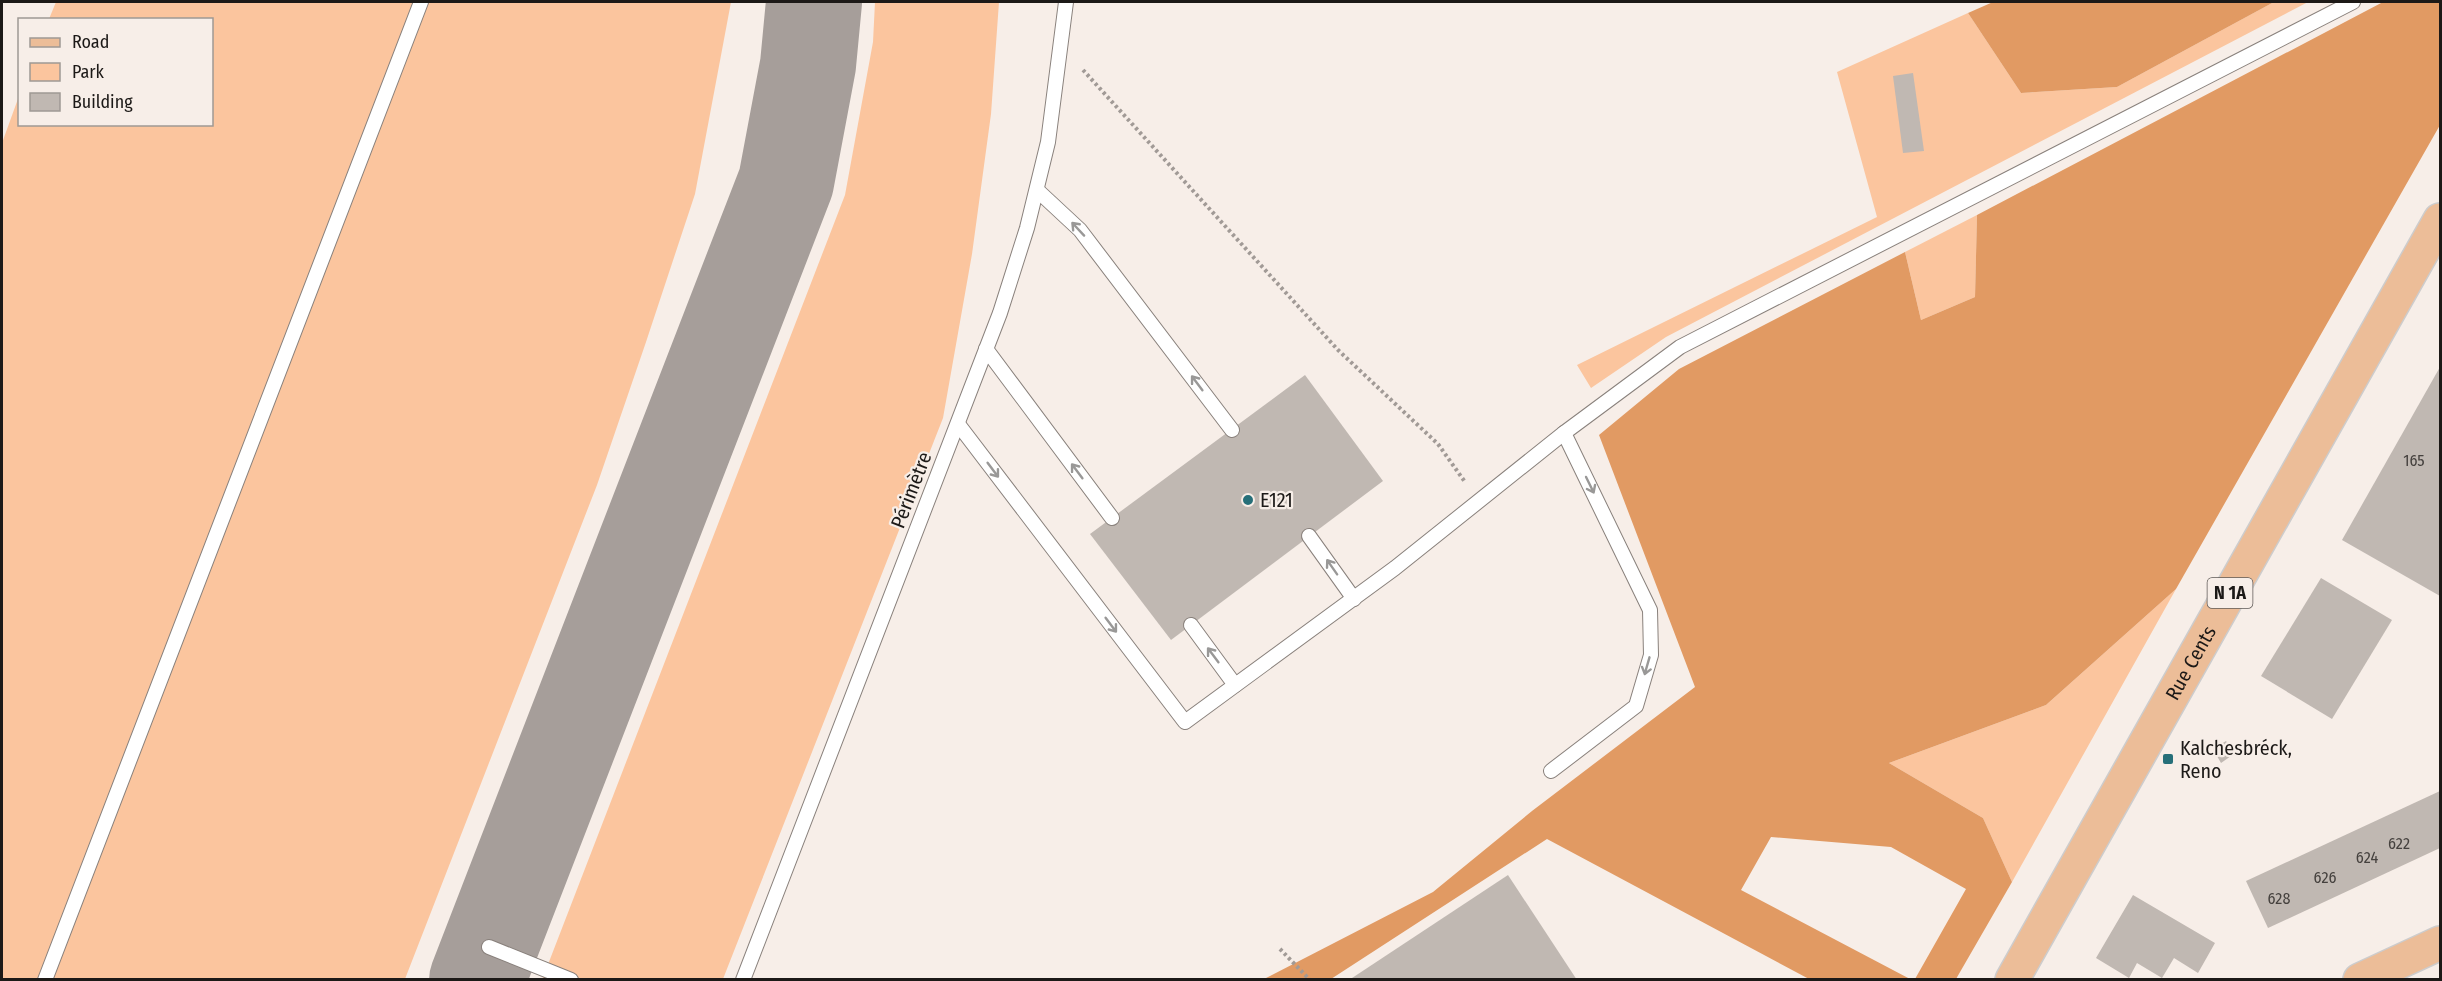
<svg xmlns="http://www.w3.org/2000/svg" width="2442" height="981" viewBox="0 0 2442 981" font-family="'Fira Sans Condensed',sans-serif">
<rect width="100%" height="100%" fill="#f7eee8"/>
<g fill="#fbc59e">
<path d="M56 2H731L695 194 646 342 597 485 405 979H2V143L19 96 20 124H212V20L49 19Z"/>
<path d="M875 2H999L991 114 972 254 943 418 723 979 542 980 845 195 873 42Z"/>
<path d="M2274 2H2308L1666 337 1591 388 1577 365 1877 217 1837 72 1968 13 2021 93 2117 87Z"/>
<path d="M1977 215 1975 297 1921 320 1905 252Z"/>
<path d="M2176 589 2012 882 1983 818 1889 763 2046 705Z"/>
</g>
<g fill="#e19a63">
<path d="M1993 2H2274L2117 87 2021 93 1968 13Z"/>
<path d="M2383 2H2440V125L2176 589 2046 705 1889 763 1983 818 2012 882 1956 979H1915L1966 889 1891 847 1771 837 1741 890 1910 979H1809L1547 839 1331 979H1264L1433 892 1532 811 1695 687 1599 435 1679 369 1905 252 1921 320 1975 297 1977 215Z"/>
</g>
<g fill="none" stroke-linecap="round" stroke-linejoin="round">
<path stroke="#a69e9a" stroke-width="96" d="M477 980 786 182 808 65 814 2"/>
</g>
<g fill="#c0b8b2">
<path d="M1913 73 1924 151 1903 153 1893 76Z"/>
<path d="M2440 367V596L2342 540Z"/>
<path d="M1305 375 1383 481 1171 640 1090 534Z"/>
<path d="M2321 578 2392 620 2332 719 2261 676Z"/>
<path d="M2226 741 2234 754 2221 763 2213 749Z"/>
<path d="M2440 791V848L2268 928 2246 881Z"/>
<path d="M1508 875 1577 980H1349Z"/>
<path d="M2133 895 2215 943 2198 973 2174 958 2162 978 2137 963 2129 978 2096 958Z"/>
</g>
<g fill="none" stroke-linecap="round" stroke-linejoin="round">
<g stroke="#89817c" stroke-width="16">
<g id="service">
<path d="M1037 190 1080 230 1232 430"/>
<path d="M986 349 1112 518"/>
<path d="M958 424 1185 722 1395 568 1564 433 1680 347 2353 2"/>
<path d="M1309 536 1354 599"/>
<path d="M1191 625 1235 685"/>
<path d="M1551 771 1636 706 1651 655 1650 610 1564 433"/>
<path d="M489 947 571 980"/>
<path d="M45 980 421 2"/>
<path d="M743 980 1000 313 1027 228 1048 142 1066 2"/>
</g>
</g>
<g stroke="#cdcccc" stroke-width="36">
<g id="primary">
<path id="s1" d="M2012 980 2440 220"/>
<path d="M2360 980 2440 943"/>
</g>
</g>
<g stroke="#a19a96" stroke-width="4" stroke-dasharray="3 3" stroke-linecap="butt">
<path d="M1083 70 1338 350 1438 444 1465 482"/>
<path d="M1280 949 1310 980"/>
</g>
<use href="#service" stroke="#fff" stroke-width="14"/>
<use href="#primary" stroke="#ecbd98" stroke-width="33"/>
</g>
<defs><path id="oneway-shaft" d="M-6 0H5M1.5-3L5.5 0L1.5 3" fill="none" stroke-width="1.6" stroke-linecap="round" stroke-linejoin="round" transform="scale(1.5)"/></defs>
<g stroke="#999897">
<use href="#oneway-shaft" transform="translate(1078 229) rotate(-133)"/>
<use href="#oneway-shaft" transform="translate(1197 383) rotate(-127)"/>
<use href="#oneway-shaft" transform="translate(993 470) rotate(53)"/>
<use href="#oneway-shaft" transform="translate(1077 471) rotate(-127)"/>
<use href="#oneway-shaft" transform="translate(1590 485) rotate(64)"/>
<use href="#oneway-shaft" transform="translate(1332 567) rotate(-125)"/>
<use href="#oneway-shaft" transform="translate(1111 625) rotate(53)"/>
<use href="#oneway-shaft" transform="translate(1213 655) rotate(-127)"/>
<use href="#oneway-shaft" transform="translate(1647 666) rotate(106)"/>
</g>
<g fill="#266f79" stroke="#f7eee8" stroke-width="2">
<circle cx="1248" cy="500" r="6"/>
<rect x="2162" y="753" width="12" height="12" rx="3"/>
</g>
<g text-anchor="middle" dominant-baseline="central" stroke-width="4.5" stroke-linejoin="round" paint-order="stroke">
<g font-size="16" fill="#45413e">
<text x="2414" y="460">165</text>
<text x="2399" y="843">622</text>
<text x="2367" y="857">624</text>
<text x="2325" y="877">626</text>
<text x="2279" y="898">628</text>
</g>
<rect fill="#f7eee8" stroke="#5e5956" stroke-width="1.5" x="2207.5" y="578" width="45" height="30" rx="4.5"/>
<g font-size="18" font-weight="bold" fill="#1c1917">
<text x="2230" y="593">N 1A</text>
</g>
<g font-size="20" fill="#1c1917" stroke="#f7eee8">
<text transform="translate(911 490) rotate(-69)">Périmètre</text>
<text stroke="none"><textPath href="#s1" startOffset="364">Rue Cents</textPath></text>
</g>
<g font-size="20" fill="#1c1917" stroke="#f7eee8" text-anchor="start">
<text x="1260" y="500">E121</text>
<text x="2180" y="748">Kalchesbréck,<tspan x="2180" dy="23">Reno</tspan></text>
</g>
</g>
<rect width="2442" height="981" fill="none" stroke="#1c1917" stroke-width="6"/>
<rect x="18" y="18" width="195" height="108" fill="#f7eee8" stroke="#9f9994" stroke-width="1.5"/>
<rect x="30" y="38" width="30" height="9" fill="#ecbd98" stroke="#9f9994" stroke-width="1.5"/>
<text x="72" y="48" font-size="18" fill="#1c1917">Road</text>
<rect x="30" y="63" width="30" height="18" fill="#fbc59e" stroke="#9f9994" stroke-width="1.5"/>
<text x="72" y="78" font-size="18" fill="#1c1917">Park</text>
<rect x="30" y="93" width="30" height="18" fill="#c0b8b2" stroke="#9f9994" stroke-width="1.5"/>
<text x="72" y="108" font-size="18" fill="#1c1917">Building</text>
</svg>
